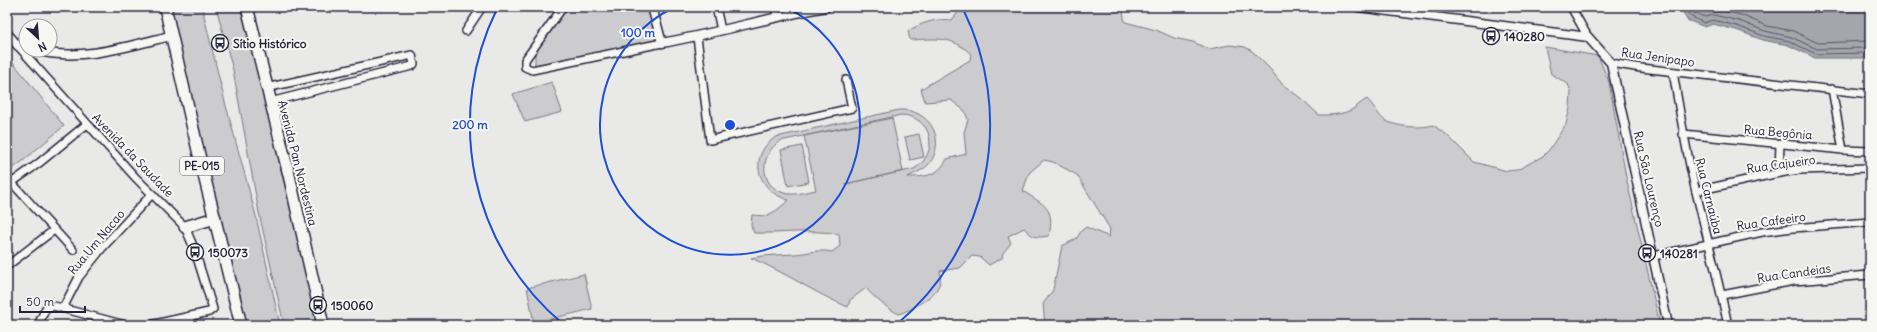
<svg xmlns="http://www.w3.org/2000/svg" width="1877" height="332" viewBox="0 0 1877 332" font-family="Delius,sans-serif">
<rect width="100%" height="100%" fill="#e9e9e7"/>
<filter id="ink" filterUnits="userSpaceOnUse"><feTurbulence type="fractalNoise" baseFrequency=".025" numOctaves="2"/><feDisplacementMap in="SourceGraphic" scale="8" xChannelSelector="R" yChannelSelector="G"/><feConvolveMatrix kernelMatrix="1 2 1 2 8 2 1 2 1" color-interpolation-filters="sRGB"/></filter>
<g filter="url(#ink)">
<g fill="#ccccce" stroke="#777784" fill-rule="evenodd">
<path d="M169 7H204V16L225 102 255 212 280 325H244Z"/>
<path d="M216 7H243L282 174 321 325H284L259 213 233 70Z"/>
<path d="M568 7H650L661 45 535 65V50Z"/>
<path d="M962 7H1122L1125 22 1156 30 1174 38 1193 42 1209 49 1230 45 1245 47 1252 51 1270 69 1282 84 1303 100 1319 115C1329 115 1341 115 1351 110 1357 107 1361 102 1367 99 1373 105 1376 111 1381 117 1389 127 1421 129 1433 125L1447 135 1474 162 1507 171 1517 170 1543 156 1549 150 1566 124 1570 108 1571 92 1568 84 1551 74 1545 47 1598 56 1609 82 1626 177 1660 325H1045L1043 304 1053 290 1062 246 1076 239 1082 230 1086 227 1109 237 1110 229 1077 175 1053 162 1044 160 1029 173 1023 191C1045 206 1055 207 1049 236 1034 238 1034 238 1024 228L1008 236 1011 243 1003 253 1002 258 989 265 980 257 972 256 960 268 940 271C941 276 941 281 938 287 935 296 909 311 899 314 887 308 875 299 866 288L850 300 848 307C814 293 785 272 751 258 766 255 780 255 795 254 809 253 818 249 832 252L840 246 839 234C811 229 782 234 754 233L751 225 752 215 766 216 777 210 789 200C758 192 746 156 776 137L899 110C928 108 948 139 929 164 924 170 915 173 908 177 926 177 938 176 947 159L966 154 964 132 968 120 965 111 951 100 925 102 921 89 970 60 971 54C951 35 935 39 910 40L908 31C921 23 936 18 952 20ZM901 115C933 116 940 154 914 169L845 184 903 171 892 118 804 136 816 190C805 192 794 196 784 193 758 185 760 154 780 141Z"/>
<path d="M7 55 64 126 23 161 7 172Z"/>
<path d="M552 82 562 112 525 122 513 94Z"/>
<path d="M919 134 924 157 910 160 905 137Z"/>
<path d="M802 146 809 182 788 186 781 150Z"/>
<path d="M584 274 592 309 534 323 527 288Z"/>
</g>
<path fill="#a5a5ac" stroke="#71717f" d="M1680 7H1870V56L1864 58H1815L1788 45 1763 40 1736 30 1713 24 1705 27 1687 20Z"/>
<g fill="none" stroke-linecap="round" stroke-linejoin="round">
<g stroke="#565668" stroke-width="1">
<path d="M1684 7 1690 16 1704 23 1713 20 1737 26 1764 36 1789 41 1816 54 1870 53"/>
<path d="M1690 7 1694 13 1705 17 1714 15 1739 21 1765 31 1791 37 1817 49 1870 48"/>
<path d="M1697 7 1705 11 1714 9 1741 15 1767 26 1793 31 1818 43 1870 41"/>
</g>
<g stroke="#22223b" stroke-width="10">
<g id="minor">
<path d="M563 7 525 60V67L532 70 662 43"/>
<path d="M716 7 721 30"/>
<path d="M775 7 777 16"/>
<path d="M1571 7 1588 37"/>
<path d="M466 31 482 7"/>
<path d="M697 37 710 140 852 108 846 80"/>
<path d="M18 46 135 177 185 227 194 248 213 309 209 312 150 325"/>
<path d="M1611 63 1641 68 1870 94"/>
<path d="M1673 72C1680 112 1686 152 1696 192 1707 236 1718 280 1728 325"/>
<path d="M266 88 412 55 414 64 412 66 270 102"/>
<path d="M1832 89 1843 150"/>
<path d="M1683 134 1843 150 1870 151"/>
<path d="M1779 173 1780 143"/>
<path d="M12 183 73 250"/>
<path d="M7 186 39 163 87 124"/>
<path d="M1696 191 1779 173 1799 170 1870 168"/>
<path d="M1654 256 1762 232 1793 228 1870 222"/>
<path d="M7 266 54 230"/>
<path d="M1722 295 1794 281 1870 275"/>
<path d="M63 308 79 277 103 247 152 194"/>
<path d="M190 316 192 325"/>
<path d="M38 325 46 308 54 306 125 325"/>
</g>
</g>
<g stroke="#22223b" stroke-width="11">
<g id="tertiary">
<path d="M652 7 662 43C717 33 771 17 826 7"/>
<path d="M1358 7 1588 37 1611 63 1668 325"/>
<path d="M7 33 18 46 26 48"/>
<path d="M34 50C79 62 126 47 170 36"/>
</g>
</g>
<g stroke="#22223b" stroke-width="14">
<g id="trunk">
<path d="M165 7 200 159 241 325"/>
<path d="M247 7 289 175 323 325"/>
<path d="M185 227 215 218"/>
</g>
</g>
<use href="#minor" stroke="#f6f6f2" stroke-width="7"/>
<use href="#tertiary" stroke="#f6f6f2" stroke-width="8"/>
<use href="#trunk" stroke="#f6f6f2" stroke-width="11"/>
</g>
</g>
<g fill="none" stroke="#1d4ed8" stroke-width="2">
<path d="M785 7A130 130 0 1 1 675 7"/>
<path d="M563 324A260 260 0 0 1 497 9M963 9A260 260 0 0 1 897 324"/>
</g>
<defs>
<g id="bus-ring" transform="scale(0.9)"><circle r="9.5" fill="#f6f6f2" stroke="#22223b" stroke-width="1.5"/><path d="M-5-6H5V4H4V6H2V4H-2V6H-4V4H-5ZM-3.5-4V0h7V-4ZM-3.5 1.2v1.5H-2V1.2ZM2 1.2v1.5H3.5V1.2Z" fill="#22223b"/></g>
</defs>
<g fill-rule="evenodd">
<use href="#bus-ring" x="1491" y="36"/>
<use href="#bus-ring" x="220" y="43"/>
<use href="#bus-ring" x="195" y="252"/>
<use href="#bus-ring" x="1647" y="253"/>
<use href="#bus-ring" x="318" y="305"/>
</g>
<g text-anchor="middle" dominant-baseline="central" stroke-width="4" stroke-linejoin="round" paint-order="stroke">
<rect fill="#f6f6f2" stroke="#626272" stroke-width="1" x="180" y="157" width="44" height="18" rx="3"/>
<g font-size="11" font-weight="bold" fill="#22223b">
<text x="202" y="166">PE-015</text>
</g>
<g font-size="12" font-weight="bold" fill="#22223b" stroke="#f6f6f2" text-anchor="start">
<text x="1504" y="36">140280</text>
<text x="233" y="43">Sítio Histórico</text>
<text x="208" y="252">150073</text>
<text x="1660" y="253">140281</text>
<text x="331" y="305">150060</text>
</g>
<g font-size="12" fill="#22223b" stroke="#f6f6f2">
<text transform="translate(1658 57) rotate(8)">Rua Jenipapo</text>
<text transform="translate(1778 132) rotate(5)">Rua Begônia</text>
<text transform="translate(133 155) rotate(46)">Avenida da Saudade</text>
<text transform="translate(298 163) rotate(76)">Avenida Pan Nordestina</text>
<text transform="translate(1781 164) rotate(-8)">Rua Cajueiro</text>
<text transform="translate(1649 179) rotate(77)">Rua São Lourenço</text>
<text transform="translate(1709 196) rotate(76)">Rua Carnaúba</text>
<text transform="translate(1771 221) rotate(-8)">Rua Cafeeiro</text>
<text transform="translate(96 242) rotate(-50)">Rua Um Nacao</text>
<text transform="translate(1794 273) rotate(-8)">Rua Candeias</text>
</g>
</g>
<circle cx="730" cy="125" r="6" fill="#1d4ed8" stroke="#f6f6f2" stroke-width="2"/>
<g font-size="12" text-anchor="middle" font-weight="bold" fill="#1d4ed8" stroke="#f6f6f2" stroke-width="4" stroke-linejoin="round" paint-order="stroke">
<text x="638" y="37">100 m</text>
<text x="470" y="129">200 m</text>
</g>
<rect width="1877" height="332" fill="none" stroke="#f6f6f2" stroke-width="24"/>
<rect x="12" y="12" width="1853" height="308" fill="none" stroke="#22223b" stroke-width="1.5" filter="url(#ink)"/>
<g transform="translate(38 38) rotate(154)"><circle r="19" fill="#f6f6f2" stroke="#a1a1a9"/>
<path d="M0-3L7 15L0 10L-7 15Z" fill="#22223b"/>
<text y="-6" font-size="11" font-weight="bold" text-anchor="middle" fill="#22223b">N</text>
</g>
<path d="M20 306v6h65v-6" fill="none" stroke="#22223b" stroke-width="2"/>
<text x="26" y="306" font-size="12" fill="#22223b" stroke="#f6f6f2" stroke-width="3" paint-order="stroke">50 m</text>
</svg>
